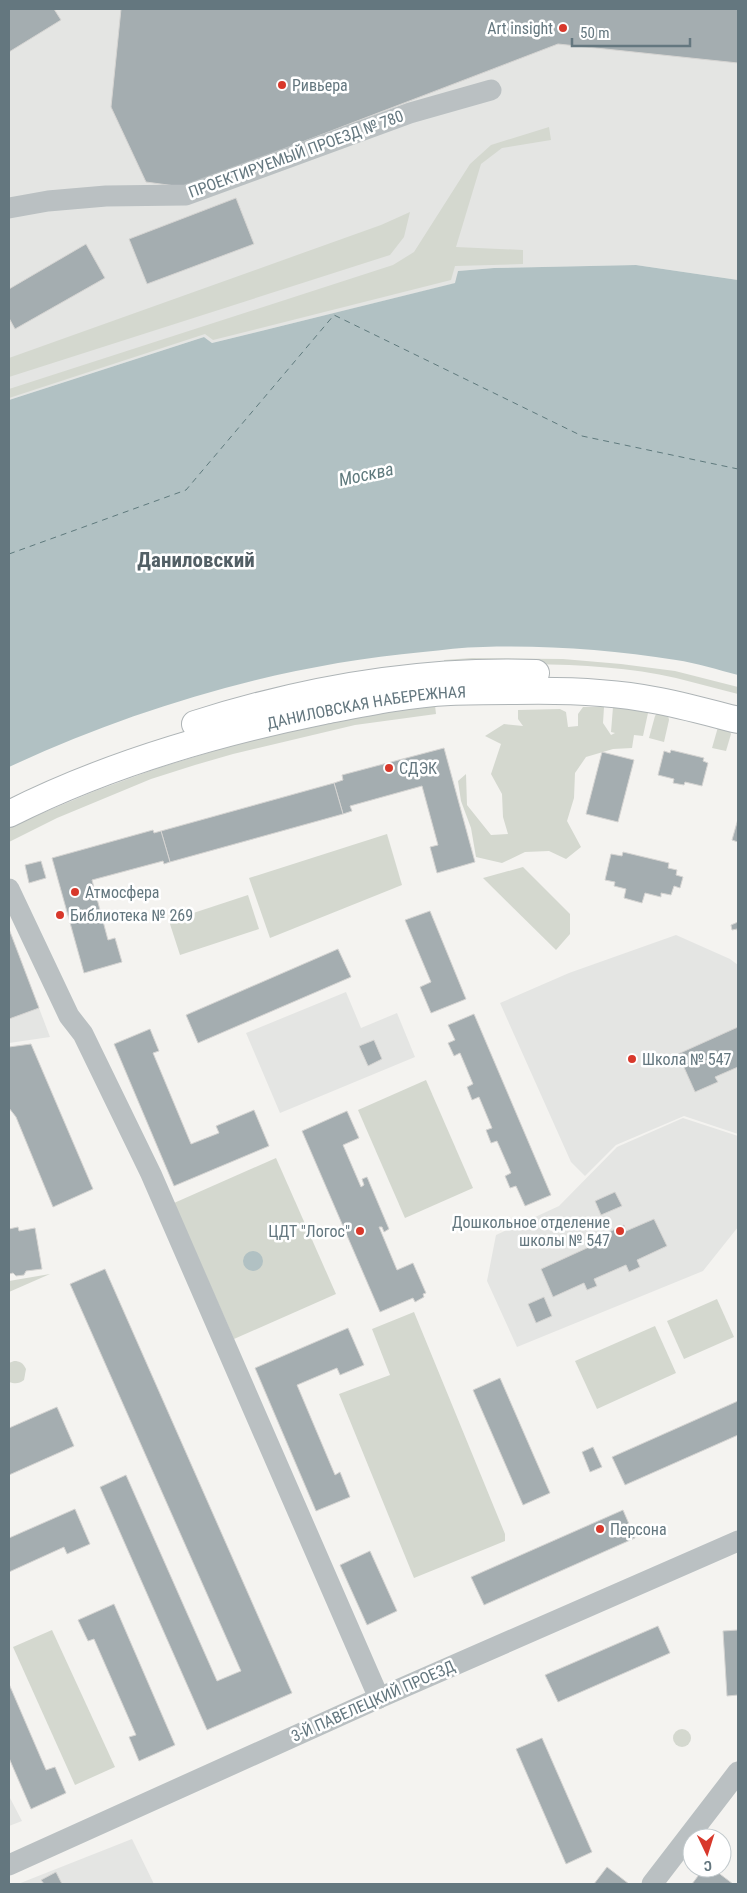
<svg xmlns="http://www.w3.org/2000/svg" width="747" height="1893" viewBox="0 0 747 1893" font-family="'Roboto Condensed',sans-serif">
<rect width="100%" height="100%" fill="#f4f3f0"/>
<g fill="#e4e5e3">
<path d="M9 9H738V280L636 265 494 268 458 271 456 283 212 343 204 337 9 400Z"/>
<path d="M9 929 39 1008 50 1037 9 1043Z"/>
<path d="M676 935 730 959 738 965V1134L684 1116 616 1145 585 1176 571 1162 500 1003 569 973Z"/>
<path d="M346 992 361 1028 397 1013 415 1057 280 1113 246 1033Z"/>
<path d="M683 1118 738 1136V1227L703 1271 517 1347 487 1281 496 1235 559 1206 617 1147Z"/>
<path d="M9 1796 22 1821 9 1826Z"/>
<path d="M132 1839 154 1884H18Z"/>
</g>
<g fill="#d4d8cf">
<path d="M549 127 551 140 502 148 481 164 456 247 523 250V264L455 266 451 280 213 340 205 334 9 398V389L393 265 414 252 470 164 491 145Z"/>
<path d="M410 212 404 237 390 255 9 377V358L381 225Z"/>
<path d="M472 658 563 659 621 664 675 671 738 687V694C717 689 697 683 676 678 605 662 517 662 445 668L444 660Z"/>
<path d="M435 705 436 714 355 725 233 754 195 765 151 779 57 818 9 842V827L95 791 158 768 240 743 359 714Z"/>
<path d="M583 707H604L603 723 611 735 615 733 611 732 613 707 645 709 648 713 643 736 634 735 632 748 613 749 586 757 575 773 574 798 567 821 581 847 566 859 549 851 525 852 502 863 476 857 471 828 461 801 458 781 466 774 467 805 491 835 508 834 503 817 502 794 491 774 501 744 485 736 504 724 523 726 518 719V710L560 709 566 712 568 727 578 726V714Z"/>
<path d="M657 713 668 715 669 720 664 742 649 738 655 716Z"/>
<path d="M718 727 729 730 731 734 726 751 712 748Z"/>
<path d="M387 834 402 885 270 938 249 878Z"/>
<path d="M523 867 570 914V934L556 950 483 878Z"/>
<path d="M248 895 259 929 180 955 169 921Z"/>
<path d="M426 1080 473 1188 405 1218 358 1110Z"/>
<path d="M276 1158 336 1294 234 1339 174 1203Z"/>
<path d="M50 1274 9 1292V1281Z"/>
<path d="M717 1299 734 1337 684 1359 667 1321Z"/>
<path d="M414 1312 505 1534V1541L414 1578 339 1394 390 1375 372 1329Z"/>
<path d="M655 1326 676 1373 597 1409 575 1361Z"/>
<path d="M14 1361C20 1361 23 1363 26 1369L24 1380C19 1384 15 1384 9 1382V1363Z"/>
<path d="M52 1630 115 1767 75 1785 13 1647Z"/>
<circle cx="682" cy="1738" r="9"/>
</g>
<g fill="#b1c1c3">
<path d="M636 265 738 280V675C718 670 697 663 676 660 613 650 547 645 483 647 463 647 443 650 423 652 280 665 139 707 9 767V400L204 337 212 343 455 283 458 271 494 268Z"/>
<circle cx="253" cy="1261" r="10"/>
</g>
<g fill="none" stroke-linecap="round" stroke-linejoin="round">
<path stroke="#5f7a7d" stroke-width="1" stroke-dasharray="6 5" stroke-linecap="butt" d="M9 554 186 490 334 315 582 436 738 469"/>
</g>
<g fill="#a4adb0" stroke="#d5d4d2">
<path d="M9 9H54L61 20 9 52Z"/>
<path d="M121 9H738V63L558 44 250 162 190 188 146 182 111 107Z"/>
<path d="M236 198 254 244 147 284 129 239Z"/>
<path d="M86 244 105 278 15 329 9 318V289Z"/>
<path d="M444 748 475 862 437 873 430 847 438 845 422 786 350 806 352 811 343 814 334 783 343 780 342 775Z"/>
<path d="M671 750 704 758 703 761 708 763 702 786 685 782 684 785 673 783 674 779 658 775 664 751 670 753Z"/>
<path d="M602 752 634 760 618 822 586 814Z"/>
<path d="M334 783 343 814 170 862 161 831Z"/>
<path d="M738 819V842L732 840Z"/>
<path d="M153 830 154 833 161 831 170 862 164 864 163 861 92 880 108 940 115 938 122 962 84 973 52 858Z"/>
<path d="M623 852 669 863 668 868 677 870 676 875 683 877 680 888 674 886 671 895 661 893V897L645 893 642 903 624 898 626 889 614 886 615 882 605 880 611 854 622 856Z"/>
<path d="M41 861 46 878 29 883 25 865Z"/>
<path d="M430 911 466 999 431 1013 420 987 431 982 405 920Z"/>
<path d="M738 922V934L737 929 732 930 731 925Z"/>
<path d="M9 929 39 1008 9 1019Z"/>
<path d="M338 949 351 977 198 1043 186 1015Z"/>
<path d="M474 1014 551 1195 525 1206 516 1186 510 1188 505 1176 511 1173 497 1141 491 1143 486 1130 492 1128 479 1097 472 1100 467 1087 473 1084 460 1053 454 1056 448 1043 455 1040 448 1025Z"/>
<path d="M738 1027V1067L715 1077 718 1082 695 1092 678 1054Z"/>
<path d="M150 1029 159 1051 153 1053 191 1144 219 1133 216 1126 254 1110 269 1146 174 1186 114 1044Z"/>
<path d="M374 1040 382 1059 368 1066 359 1046Z"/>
<path d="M31 1044 93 1189 53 1207 16 1117 9 1108V1047Z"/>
<path d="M347 1111 359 1138 343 1145 361 1187 364 1185 362 1179 367 1177 389 1229 384 1232 382 1227H379L397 1270 413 1263 426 1293 423 1294 424 1297 415 1302 413 1298 380 1312 302 1131Z"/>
<path d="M615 1192 622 1206 601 1215 595 1201Z"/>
<path d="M654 1219 667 1246 637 1260 640 1267 629 1272 626 1265 594 1279 597 1286 587 1290 584 1283 553 1297 541 1269 611 1237 609 1232 624 1225 626 1231Z"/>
<path d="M18 1227 19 1231 35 1228 42 1269 26 1271 24 1275 16 1276 13 1273 9 1274V1229Z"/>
<path d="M105 1269 292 1693 207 1730 100 1487 126 1475 217 1681 241 1671 70 1284Z"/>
<path d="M544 1297 552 1316 536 1323 528 1304Z"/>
<path d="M348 1328 364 1365 340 1375 337 1368 297 1385 335 1475 340 1472 350 1497 316 1511 255 1368Z"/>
<path d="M500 1378 550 1493 523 1505 473 1390Z"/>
<path d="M738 1401V1435L625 1485 612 1457Z"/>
<path d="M57 1407 74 1446 9 1475V1428Z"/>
<path d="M593 1447 602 1467 590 1472 582 1452Z"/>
<path d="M75 1509 90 1544 67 1554 64 1547 9 1572V1538Z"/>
<path d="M623 1510 635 1538 484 1605 471 1577Z"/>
<path d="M370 1551 397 1611 367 1625 340 1565Z"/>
<path d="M114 1604 175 1745 139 1761 129 1737 136 1735 94 1639 88 1641 78 1620Z"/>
<path d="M658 1626 670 1653 558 1702 545 1675Z"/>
<path d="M738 1630V1695L727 1696 723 1631Z"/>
<path d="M9 1684 46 1770 55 1767 66 1793 31 1809 9 1758Z"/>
<path d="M542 1738 592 1852 566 1864 516 1749Z"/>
<path d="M607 1867 629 1884H594Z"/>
<path d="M704 1868H712L733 1884H692Z"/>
<path d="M56 1872 62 1884H44L41 1880Z"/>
</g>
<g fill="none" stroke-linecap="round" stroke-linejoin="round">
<g stroke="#aeb4b6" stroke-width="28">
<g id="major">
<path d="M195 724C305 689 420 669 536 673"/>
<path id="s1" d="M9 814C108 764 215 733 324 711 365 703 408 694 450 692 472 691 493 691 515 691 561 690 608 691 654 700 682 705 710 713 738 720"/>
</g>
</g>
<g stroke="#bac0c2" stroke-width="21">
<path d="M9 208 48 201 106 196 186 195 410 113 491 90"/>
<path d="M9 889 69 1016 83 1034 151 1174 379 1698"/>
<path d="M9 1865 379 1698 738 1541"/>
<path d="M652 1884 738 1772"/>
</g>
<use href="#major" stroke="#fff" stroke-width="26"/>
</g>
<g fill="#d8382b" stroke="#fff" stroke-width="2">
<circle cx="563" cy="28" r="5"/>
<circle cx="282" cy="85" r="5"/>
<circle cx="389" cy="768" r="5"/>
<circle cx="75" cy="892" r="5"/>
<circle cx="60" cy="915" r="5"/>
<circle cx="632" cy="1059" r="5"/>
<circle cx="360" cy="1231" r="5"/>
<circle cx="620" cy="1231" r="5"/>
<circle cx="600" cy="1529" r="5"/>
</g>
<g text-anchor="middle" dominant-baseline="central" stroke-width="5" stroke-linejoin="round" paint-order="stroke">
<g font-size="16" fill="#64777f" stroke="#fff" text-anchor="start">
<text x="553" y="28" text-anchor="end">Art insight</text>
<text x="292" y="85">Ривьера</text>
<text x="399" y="768">СДЭК</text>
<text x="85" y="892">Атмосфера</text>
<text x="70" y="915">Библиотека № 269</text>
<text x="642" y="1059">Школа № 547</text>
<text x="610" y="1222" text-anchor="end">Дошкольное отделение<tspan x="610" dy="18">школы № 547</tspan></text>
<text x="350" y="1231" text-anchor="end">ЦДТ "Логос"</text>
<text x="610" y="1529">Персона</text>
</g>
<g font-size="16" fill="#64777f" stroke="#fff">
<text transform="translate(296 154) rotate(-20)">ПРОЕКТИРУЕМЫЙ ПРОЕЗД № 780</text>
<text stroke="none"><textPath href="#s1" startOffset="375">ДАНИЛОВСКАЯ НАБЕРЕЖНАЯ</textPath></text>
<text transform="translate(373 1701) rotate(-24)">3-Й ПАВЕЛЕЦКИЙ ПРОЕЗД</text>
</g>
<g font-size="18" font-style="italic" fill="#5f7a7d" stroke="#fff">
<text transform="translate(366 474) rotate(-12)">Москва</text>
</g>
<g font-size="21" font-weight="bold" fill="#525f65" stroke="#fff">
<text x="196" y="560">Даниловский</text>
</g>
</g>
<rect width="747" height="1893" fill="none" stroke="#64777f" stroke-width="20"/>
<g transform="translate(707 1853) rotate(176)"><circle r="24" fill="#ffffff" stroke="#c1c9cc"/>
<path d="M0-4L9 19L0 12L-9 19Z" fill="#d8382b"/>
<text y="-8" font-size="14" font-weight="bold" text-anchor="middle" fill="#64777f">С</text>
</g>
<path d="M572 38v8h118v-8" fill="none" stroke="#64777f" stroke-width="2.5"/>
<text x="580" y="38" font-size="15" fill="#64777f" stroke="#ffffff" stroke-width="4" paint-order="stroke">50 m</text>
</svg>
